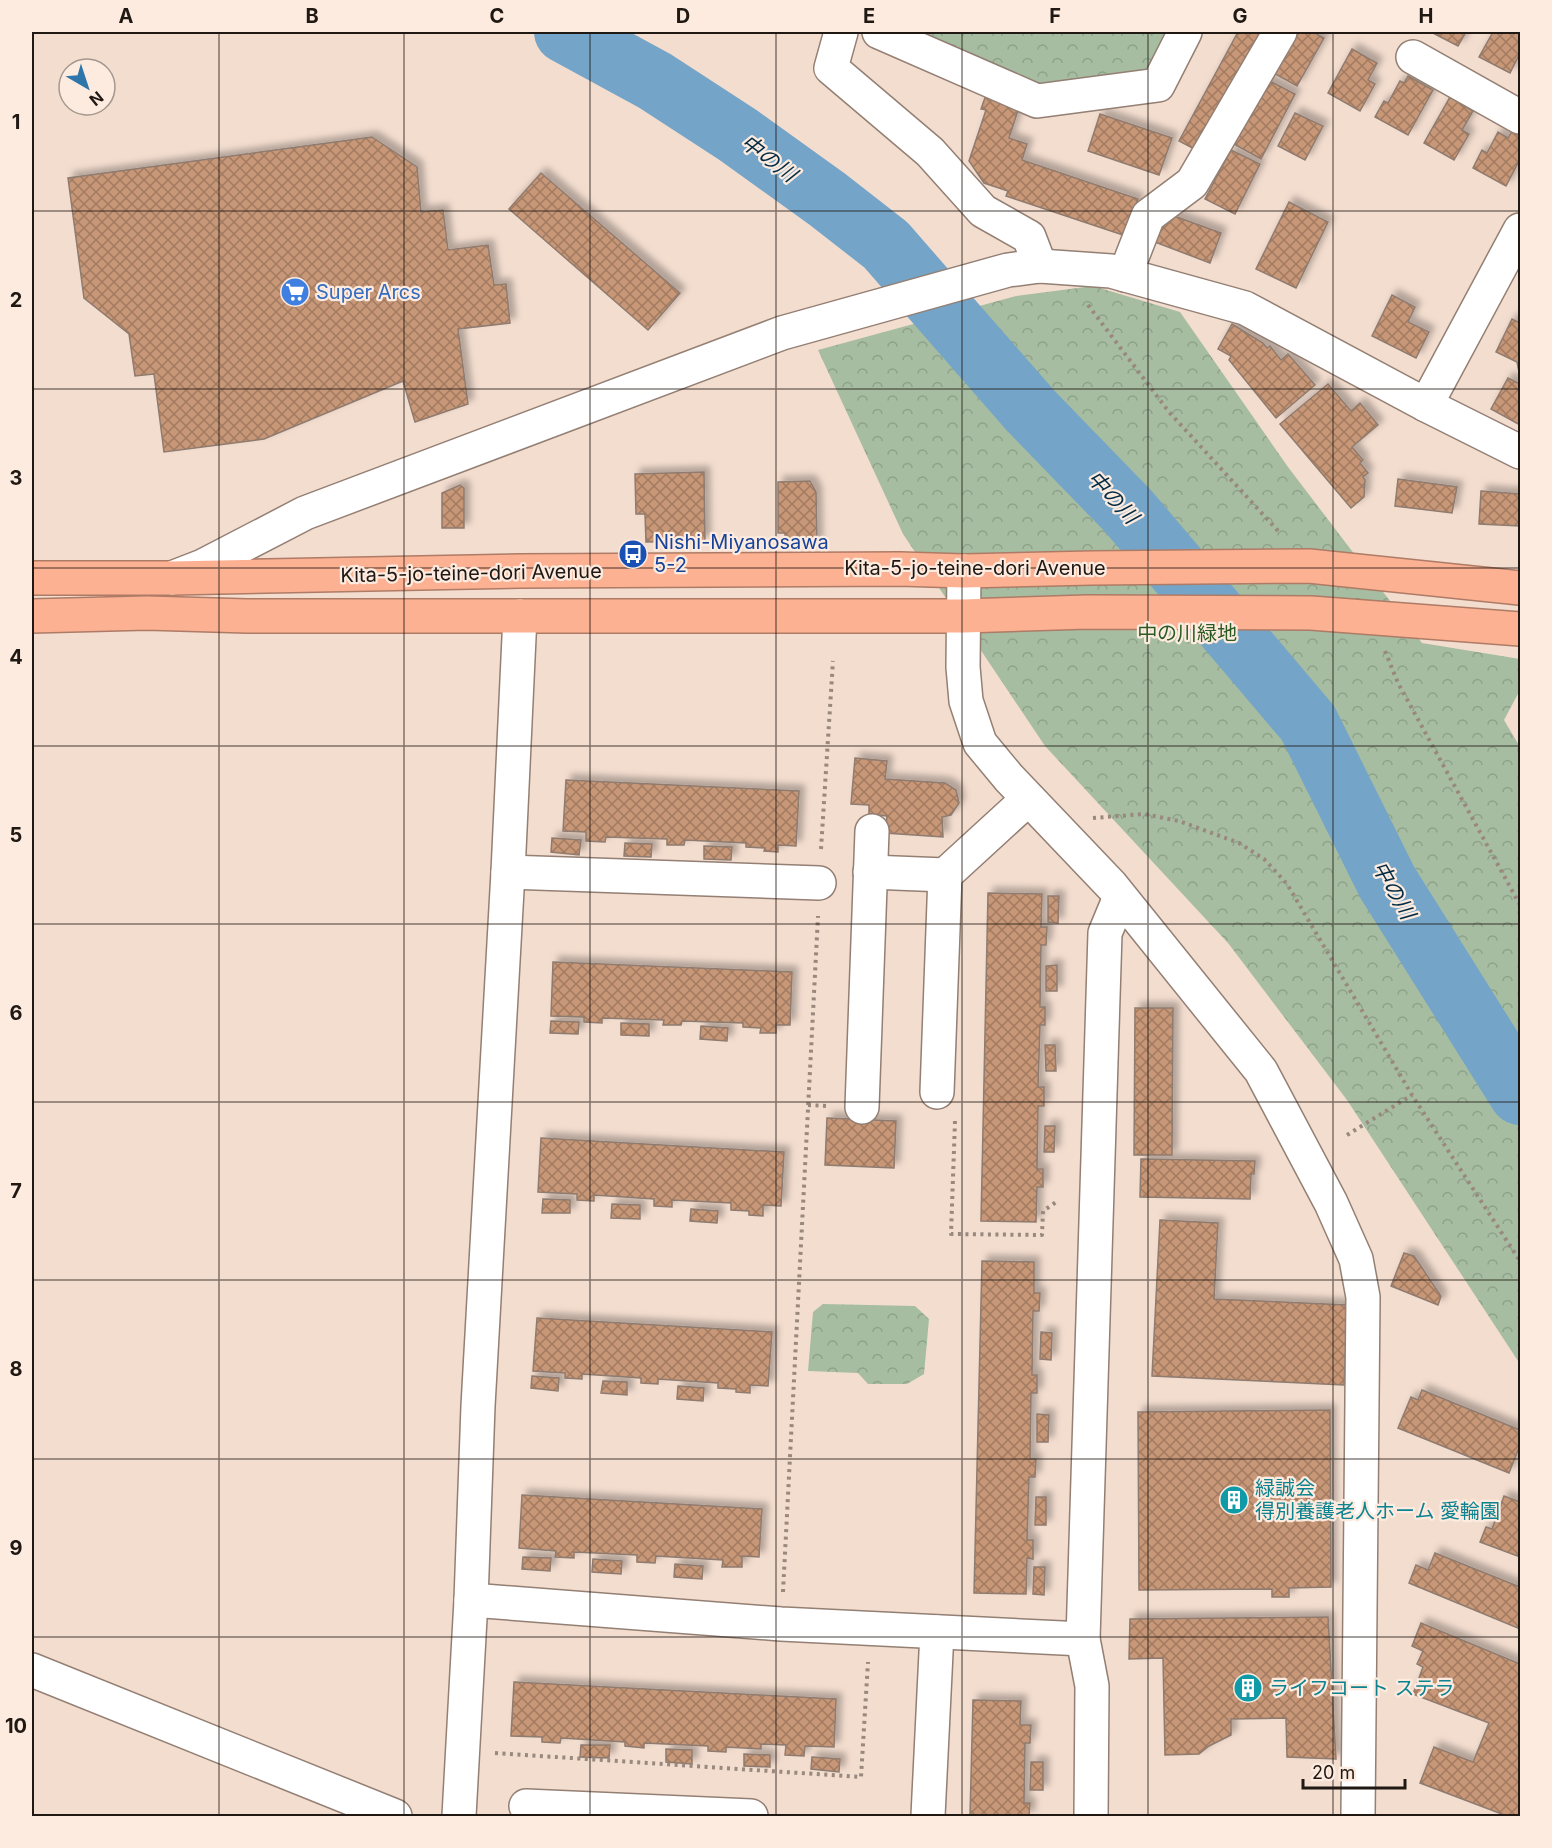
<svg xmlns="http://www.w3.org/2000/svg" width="1552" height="1848" viewBox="0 0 1552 1848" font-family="Inter,'Noto Sans JP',sans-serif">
<defs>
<pattern id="park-crowns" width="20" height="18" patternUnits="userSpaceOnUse" patternTransform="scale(1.5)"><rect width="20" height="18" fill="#a6bda1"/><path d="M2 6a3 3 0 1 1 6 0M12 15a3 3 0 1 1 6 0" fill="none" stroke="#8ea28a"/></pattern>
<pattern id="building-cross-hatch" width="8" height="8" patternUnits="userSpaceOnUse" patternTransform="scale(1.5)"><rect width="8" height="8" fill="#c79778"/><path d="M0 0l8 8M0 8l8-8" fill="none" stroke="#a17a61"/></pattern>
<filter id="shadow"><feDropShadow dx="5.5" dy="-5.5" stdDeviation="3" flood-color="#0004"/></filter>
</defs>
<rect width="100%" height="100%" fill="#f3ddcf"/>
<g fill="url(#park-crowns)">
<path d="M900 32H1172L1150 74 1042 90Z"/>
<path d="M1093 286 1180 312 1288 467 1422 643 1520 659V690L1504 720 1520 747V1364L1347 1100 1228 943 1045 746 903 534 818 350 1016 296Z"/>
<path d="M823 1304 915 1306 929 1319 924 1374 907 1384H868L858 1373 808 1371 813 1312Z"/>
</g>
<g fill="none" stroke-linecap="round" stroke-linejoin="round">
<path stroke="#74a4c7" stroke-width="62" d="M565 32 655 81 738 135 827 199 886 245 1031 411 1128 511 1308 723 1387 882 1520 1094"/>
</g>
<g fill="url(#building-cross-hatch)" stroke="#8f7b6f" stroke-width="1.5" filter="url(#shadow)">
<path d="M1238 32H1268L1202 153 1179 141Z"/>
<path d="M1292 32H1313L1324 38 1297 86 1270 71Z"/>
<path d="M1431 32H1466L1458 46Z"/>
<path d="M1493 32H1520V53L1510 73 1479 57Z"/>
<path d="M1352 49 1377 63 1368 80 1375 84 1360 111 1328 93Z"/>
<path d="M1408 76 1433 90 1408 135 1375 117 1384 101 1388 103 1400 81 1404 83Z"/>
<path d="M1266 79 1295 94 1261 159 1232 143Z"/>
<path d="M986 95 1019 107 1009 138 1027 144 1022 160 1138 199 1126 236 1006 196 1008 191 984 183 969 161 986 110 981 109Z"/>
<path d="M1450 97 1473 111 1462 130 1469 134 1454 160 1424 143Z"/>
<path d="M1295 113 1323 126 1305 160 1278 146Z"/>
<path d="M1100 114 1172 138 1159 175 1088 151Z"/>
<path d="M1512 131 1520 136V159L1506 186 1473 168 1482 150 1487 153 1498 132 1508 138Z"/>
<path d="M372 137 417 167 421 212 443 210 448 250 488 245 494 285 506 284 510 323 458 329 468 404 415 422 403 381 264 439 164 452 154 374 135 376 129 334 84 298 68 178Z"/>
<path d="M1231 150 1260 164 1235 214 1205 199Z"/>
<path d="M541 173 680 293 648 330 509 209Z"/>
<path d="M1289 202 1328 222 1296 288 1256 269Z"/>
<path d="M1166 213 1221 233 1210 263 1155 242Z"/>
<path d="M1392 295 1415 307 1408 322 1429 332 1416 358 1372 336Z"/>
<path d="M1512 319 1520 323V377L1517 362 1496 352Z"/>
<path d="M1232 324 1263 343 1267 348 1270 346 1281 360 1288 354 1315 385 1276 418 1229 360 1231 356 1218 349Z"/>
<path d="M1508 378 1520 384V425L1491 409Z"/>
<path d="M1328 384 1351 411 1360 403 1378 425 1352 447 1363 460 1360 463 1368 473 1363 477 1365 480 1364 497 1351 508 1280 424Z"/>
<path d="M704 472 705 541 646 542 645 514H636L635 474Z"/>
<path d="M1398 479 1457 487 1452 513 1395 506Z"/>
<path d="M810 481 816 492 817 544H785V533H778V482Z"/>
<path d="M460 485 464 488V528H442V493Z"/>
<path d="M1481 491 1520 494V526L1479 524Z"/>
<path d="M855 758 887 761 885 779 945 783 956 790 959 803 951 815 942 817 943 837 885 833 887 816 869 814V805L851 804Z"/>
<path d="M566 780 799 791 796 846 778 845V852L764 851 765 848 746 847V843L685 840 684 845H667V839L606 837 605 842 586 841V832L563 831Z"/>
<path d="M552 838 581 840 579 855 551 852Z"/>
<path d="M625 843 652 844 651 857 624 856Z"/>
<path d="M704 846 732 847 731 860 704 859Z"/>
<path d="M988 893 1042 894 1041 927H1047L1046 945H1041L1040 1007H1045V1025H1040L1038 1087H1044V1106H1038L1037 1169H1043V1187H1037L1036 1222 981 1221Z"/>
<path d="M1048 896H1059L1058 923 1048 922Z"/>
<path d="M553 962 792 972 790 1025H776V1033H760L761 1028 743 1027V1023L682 1021 681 1025H663L664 1020 602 1018V1023L584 1022V1017L551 1016Z"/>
<path d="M1057 965V991H1046V966Z"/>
<path d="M1135 1008H1173L1172 1155H1134Z"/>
<path d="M551 1021 579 1022 578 1034 550 1033Z"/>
<path d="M621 1023 649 1024V1036L621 1035Z"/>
<path d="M701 1026 728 1028 727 1041 700 1039Z"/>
<path d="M1045 1045H1055L1056 1071H1046Z"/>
<path d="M827 1118 896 1121 894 1168 825 1165Z"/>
<path d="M1045 1126H1055L1054 1152H1044Z"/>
<path d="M541 1138 784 1152 781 1206 763 1205V1216L749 1215V1211L731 1210V1203L672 1200V1207L654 1206V1199L594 1195V1201L577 1200V1194L538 1192Z"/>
<path d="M1141 1159 1255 1161 1254 1174H1251L1250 1199 1140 1197Z"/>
<path d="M543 1199 570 1200V1213H542Z"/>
<path d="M612 1204 640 1205V1219L611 1218Z"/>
<path d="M691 1209 718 1211 717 1223 690 1221Z"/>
<path d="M1160 1220 1218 1223 1214 1299 1348 1305 1344 1385 1152 1376Z"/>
<path d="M1404 1253 1414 1256 1441 1296 1438 1305 1391 1286Z"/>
<path d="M982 1261 1034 1262V1293H1040L1039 1311H1033L1032 1375H1037V1393H1031L1030 1459H1036L1035 1477H1029L1027 1540H1033V1559L1027 1558 1026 1594 974 1593Z"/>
<path d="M537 1318 772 1332 768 1386 750 1385V1393L736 1392V1389L718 1388V1383L658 1379V1384L641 1383V1378L582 1374V1379L565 1378V1373L533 1371Z"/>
<path d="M1041 1332 1052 1333 1051 1360 1040 1359Z"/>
<path d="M532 1376 559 1378 558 1391 531 1388Z"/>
<path d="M603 1381 627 1382V1395L601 1393Z"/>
<path d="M678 1386 704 1388 703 1401 677 1399Z"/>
<path d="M1422 1390 1520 1430V1445L1509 1473 1398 1428 1411 1397 1418 1400Z"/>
<path d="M1330 1410 1331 1587 1289 1588V1597H1272V1589L1139 1590 1138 1412Z"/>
<path d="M1037 1414 1049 1415 1048 1442H1037Z"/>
<path d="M522 1495 762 1509 759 1557 742 1556V1567H722L723 1560 656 1556 655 1563 637 1562V1555L574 1552V1558L555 1557 556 1551 519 1548Z"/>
<path d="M1504 1496 1520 1502V1557L1480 1542 1486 1527 1492 1529Z"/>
<path d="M1036 1497H1046V1525H1035Z"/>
<path d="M1435 1553 1520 1587V1629L1409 1583 1416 1565 1428 1570Z"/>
<path d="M523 1557 551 1558 550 1571 522 1569Z"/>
<path d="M593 1559 622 1561 621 1574 592 1572Z"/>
<path d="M675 1564 703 1566 702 1579 674 1577Z"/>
<path d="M1034 1567H1045L1044 1595 1033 1594Z"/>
<path d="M1328 1617 1336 1759 1287 1757 1286 1718 1231 1719V1735L1209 1746 1199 1754 1165 1755 1163 1658 1129 1659 1130 1619Z"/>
<path d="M1421 1623 1520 1664V1816H1507L1420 1783 1434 1747 1473 1762 1489 1723 1413 1694 1423 1667 1417 1664 1423 1651 1412 1646Z"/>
<path d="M514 1682 836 1699 834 1747 805 1746 804 1756 785 1755 786 1745 761 1744V1749L726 1747V1752L708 1751V1746L644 1743V1748L625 1746V1742L561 1738 560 1743 542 1742V1737L511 1736Z"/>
<path d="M973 1700 1021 1701 1020 1725H1031L1030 1743H1025L1024 1803H1030L1029 1816H970Z"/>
<path d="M581 1745H610L609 1758 580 1757Z"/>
<path d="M666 1749 692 1750V1764L666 1762Z"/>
<path d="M744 1754 770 1755V1767L744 1766Z"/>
<path d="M812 1757 840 1759 839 1772 811 1769Z"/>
<path d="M1031 1762H1043V1790H1030Z"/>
</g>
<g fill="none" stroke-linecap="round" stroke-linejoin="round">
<g stroke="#937f73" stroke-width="36">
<g id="minor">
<path d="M841 32 831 68 930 152 983 211 1029 237 1040 266"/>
<path d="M879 32 1037 101 1158 85 1185 32"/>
<path d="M1413 57 1520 117"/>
<path d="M1125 275 1148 216 1192 183 1280 32"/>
<path d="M1426 405 1520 230"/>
<path d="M964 571 963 667 966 701 980 743 1009 778 1112 886 1261 1071 1331 1203 1356 1259 1363 1297 1358 1816"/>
<path d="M172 578 203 566 305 513 782 333 1008 270 1040 266 1111 271 1245 308 1426 405 1520 452"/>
<path d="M508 872 819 883"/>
<path d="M870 872 945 875"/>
<path d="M937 1092 945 875 1028 799"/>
<path d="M862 1107 872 831"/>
<path d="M471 1600 781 1624 1083 1639 1105 933 1120 897"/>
<path d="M1083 1639 1092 1686 1091 1816"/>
<path d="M32 1670 395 1816"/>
<path d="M526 1806 751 1816"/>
<path d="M459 1816 471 1600 478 1406 508 872 520 616"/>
<path d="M928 1816 937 1632"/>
</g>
</g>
<g stroke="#ae7b66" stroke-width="36">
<g id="highway">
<path d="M32 578H172L520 571 900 569 964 571 1092 568 1309 566 1520 588"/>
<path d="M32 616 147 613 247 616H964L1087 612 1311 613 1520 629"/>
</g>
</g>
<g stroke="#98887e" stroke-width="4" stroke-dasharray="3 4.5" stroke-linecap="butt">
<path d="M1088 305 1169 412 1280 533"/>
<path d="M1385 651 1398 683 1520 905"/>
<path d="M1093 818 1144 814 1179 821 1239 843 1264 859 1287 884 1412 1095 1520 1261"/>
<path d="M821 849 833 661"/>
<path d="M808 1105 828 1106"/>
<path d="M955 1121 951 1234 1042 1235 1043 1211 1059 1200"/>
<path d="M1347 1135 1412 1095"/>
<path d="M783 1592 818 916"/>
<path d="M495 1753 861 1777 868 1662"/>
</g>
<use href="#minor" stroke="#fff" stroke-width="33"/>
<use href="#highway" stroke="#fbb192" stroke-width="33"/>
</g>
<path fill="none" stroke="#1f1813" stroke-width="1.5" stroke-opacity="0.55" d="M219 32V1816M404 32V1816M590 32V1816M776 32V1816M962 32V1816M1148 32V1816M1333 32V1816M32 211H1520M32 389H1520M32 568H1520M32 746H1520M32 924H1520M32 1102H1520M32 1280H1520M32 1459H1520M32 1637H1520"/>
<defs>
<g id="supermarket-disc" transform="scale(1.5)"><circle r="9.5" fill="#3f7fe0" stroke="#fdebe0"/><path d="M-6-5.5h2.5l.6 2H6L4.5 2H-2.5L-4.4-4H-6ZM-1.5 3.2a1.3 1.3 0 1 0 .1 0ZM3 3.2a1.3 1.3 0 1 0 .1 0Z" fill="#fff"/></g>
<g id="bus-disc" transform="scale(1.5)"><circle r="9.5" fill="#1a4fb4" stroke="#fdebe0"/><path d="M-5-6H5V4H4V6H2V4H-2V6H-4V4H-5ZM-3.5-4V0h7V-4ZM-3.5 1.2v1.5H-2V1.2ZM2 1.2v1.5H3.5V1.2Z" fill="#fff"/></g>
<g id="building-disc" transform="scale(1.5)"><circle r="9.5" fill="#0f9aa8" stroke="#fdebe0"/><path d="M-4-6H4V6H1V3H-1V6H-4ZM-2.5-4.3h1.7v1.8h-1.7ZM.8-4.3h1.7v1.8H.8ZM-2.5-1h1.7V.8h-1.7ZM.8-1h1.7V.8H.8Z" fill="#fff"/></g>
</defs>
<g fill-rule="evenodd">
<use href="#supermarket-disc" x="295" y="292"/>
<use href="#bus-disc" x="633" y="554"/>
<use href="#building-disc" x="1234" y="1500"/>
<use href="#building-disc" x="1248" y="1688"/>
</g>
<g text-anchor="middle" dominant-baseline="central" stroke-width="4.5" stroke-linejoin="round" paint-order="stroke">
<g font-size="20" fill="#366cbe" stroke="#fdebe0" text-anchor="start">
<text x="316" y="292">Super Arcs</text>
</g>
<g font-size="20" fill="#164399" stroke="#fdebe0" text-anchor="start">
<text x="654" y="542">Nishi-Miyanosawa<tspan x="654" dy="23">5-2</tspan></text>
</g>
<g font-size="20" fill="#1f1813" stroke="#fdebe0">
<text x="975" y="568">Kita-5-jo-teine-dori Avenue</text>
<text transform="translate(471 573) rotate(-1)">Kita-5-jo-teine-dori Avenue</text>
</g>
<g font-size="20" fill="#2b5b22" stroke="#fdebe0">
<text x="1187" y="633">中の川緑地</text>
</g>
<g font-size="20" fill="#0d838f" stroke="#fdebe0" text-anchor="start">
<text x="1255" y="1488">緑誠会<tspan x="1255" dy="23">得別養護老人ホーム 愛輪園</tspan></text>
<text x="1269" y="1688">ライフコート ステラ</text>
</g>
<g font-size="21" font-style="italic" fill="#032c44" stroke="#fdebe0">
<text transform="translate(769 158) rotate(37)">中の川</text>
<text transform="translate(1113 497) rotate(47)">中の川</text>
<text transform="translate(1394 890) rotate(60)">中の川</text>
</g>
</g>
<rect width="1552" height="1848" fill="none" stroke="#fdebe0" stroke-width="66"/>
<g transform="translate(87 87) rotate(141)"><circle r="28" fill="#fdebe0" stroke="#a4978e" stroke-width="1.5"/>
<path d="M0-4.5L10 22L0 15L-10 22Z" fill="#2e76aa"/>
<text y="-9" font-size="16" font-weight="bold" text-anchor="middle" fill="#1f1813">N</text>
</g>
<path d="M1303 1779v9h102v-9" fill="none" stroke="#1f1813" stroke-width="3"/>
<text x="1312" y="1779" font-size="18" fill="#1f1813" stroke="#fdebe0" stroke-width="4.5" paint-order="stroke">20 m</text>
<rect x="33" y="33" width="1486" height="1782" fill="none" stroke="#1f1813" stroke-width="2"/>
<g font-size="20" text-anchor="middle" font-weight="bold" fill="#1f1813">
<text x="126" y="23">A</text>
<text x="312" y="23">B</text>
<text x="497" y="23">C</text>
<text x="683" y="23">D</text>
<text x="869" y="23">E</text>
<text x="1055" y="23">F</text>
<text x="1240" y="23">G</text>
<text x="1426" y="23">H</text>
<text x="16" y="129">1</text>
<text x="16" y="307">2</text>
<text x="16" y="485">3</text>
<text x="16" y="664">4</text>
<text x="16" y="842">5</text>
<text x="16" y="1020">6</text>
<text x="16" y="1198">7</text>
<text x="16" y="1376">8</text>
<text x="16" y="1555">9</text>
<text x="16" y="1733">10</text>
</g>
</svg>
